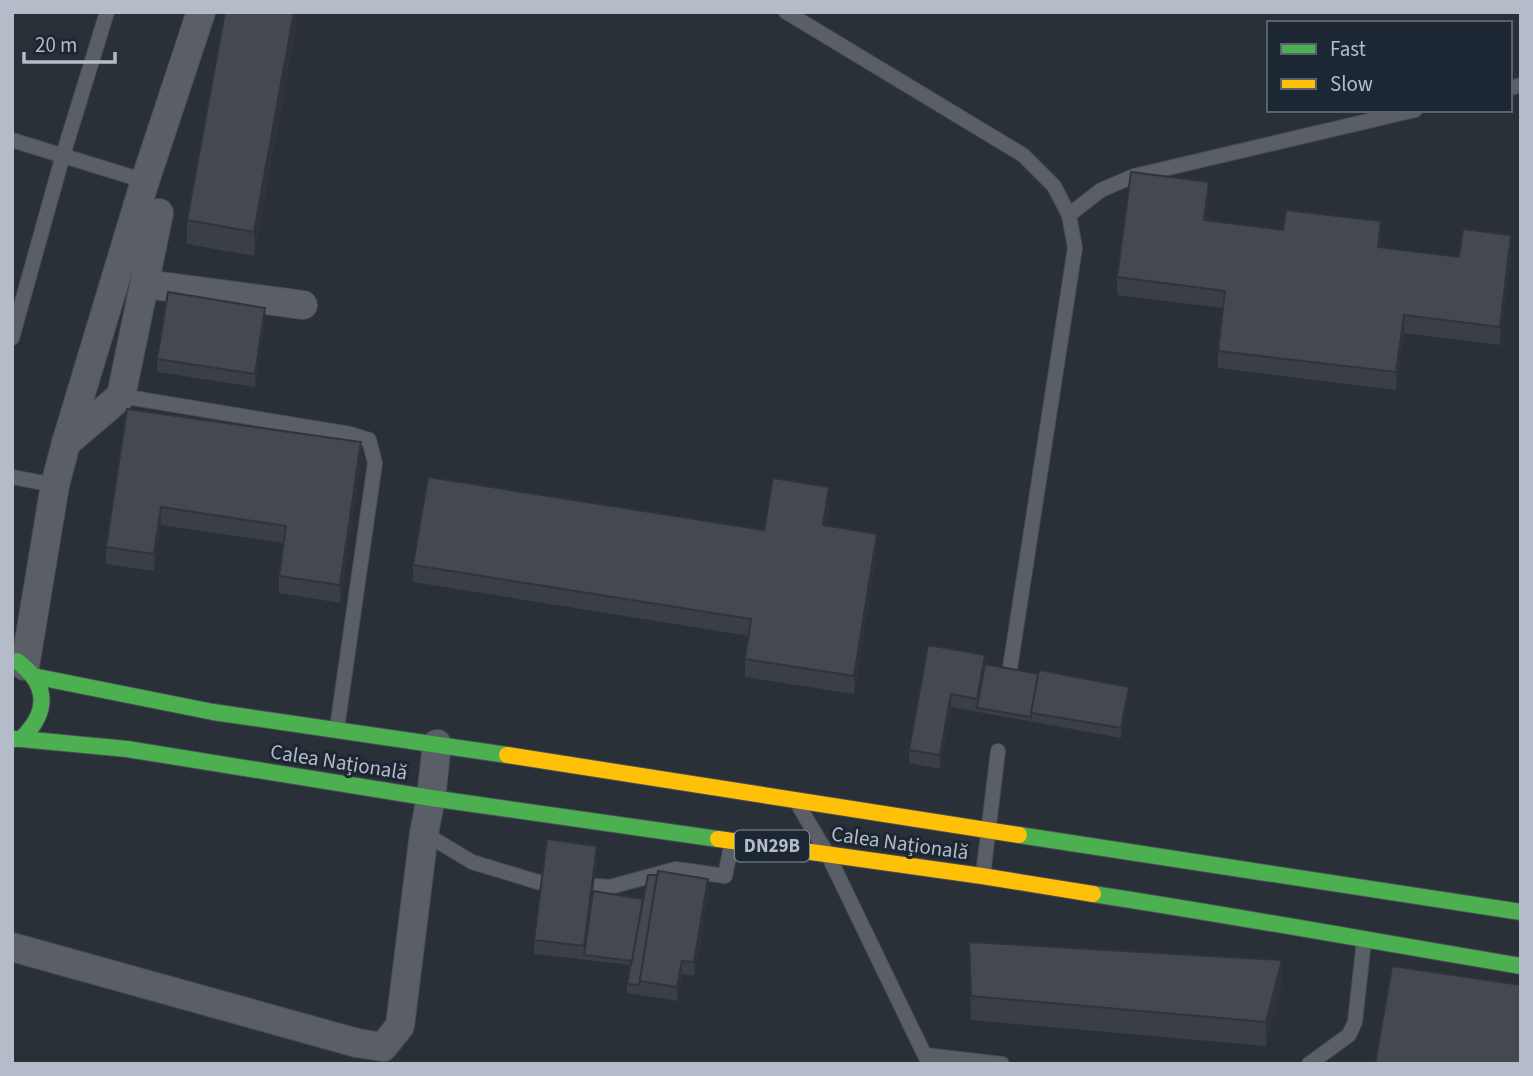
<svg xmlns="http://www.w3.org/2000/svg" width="1533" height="1076" viewBox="0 0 1533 1076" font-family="'Source Sans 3',sans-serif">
<rect width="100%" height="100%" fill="#2a3038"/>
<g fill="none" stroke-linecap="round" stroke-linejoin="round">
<g stroke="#484c53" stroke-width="16">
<g id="lane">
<path d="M786 12 1023 155 1054 186 1069 215 1075 248 1007 687"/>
<path d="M1510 88 1521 85"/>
<path d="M12 140 145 181"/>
<path d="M1069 215 1101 190 1134 176 1415 110"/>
<path d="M12 338 63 155 107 12"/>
<path d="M121 396 350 434 369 440 375 463 337 728"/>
<path d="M12 477 55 485"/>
<path d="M800 808 828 855 929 1064"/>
<path d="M424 833 472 862 538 882 610 887 676 869 725 876 732 841"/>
<path d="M983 875 998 751"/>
<path d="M925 1055 1002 1064"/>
<path d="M1309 1064 1349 1035 1355 1022 1364 940"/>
</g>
</g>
<g stroke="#484c53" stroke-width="30">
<g id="street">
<path d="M145 284 303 305"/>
<path d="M66 443 121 396 159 213"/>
<path d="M25 666 55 485 66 443 145 181 201 12"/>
<path d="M12 947 357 1043 383 1047 400 1026 424 833 431 798 437 744"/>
</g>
</g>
<g stroke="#484c55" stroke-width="18">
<g id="fast">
<path d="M33 676 213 712 507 755"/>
<path d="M12 739H21C49 712 49 685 17 661"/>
<path d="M21 739 127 749 431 798 718 839"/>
<path d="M1019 835 1521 912"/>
<path d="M1093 894C1236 916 1378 942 1521 966"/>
</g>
</g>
<g stroke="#484c55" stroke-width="18">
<g id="slow">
<path d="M507 755 1019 835"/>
<path d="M718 839 982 876 1093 894"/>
</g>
</g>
<use href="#lane" stroke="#5a5e66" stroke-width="14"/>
<use href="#street" stroke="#5a5e66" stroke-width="28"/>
<use href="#fast" stroke="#4caf50" stroke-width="16"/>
<use href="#slow" stroke="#ffc107" stroke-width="16"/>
</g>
<g fill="#3a3f45">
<path d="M296 12V27L254 256 187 244V220Z"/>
<path d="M1209 199 1206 220 1283 230 1381 239 1380 247 1459 257 1511 253 1500 345 1404 333 1396 390 1218 368V351L1223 308 1117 295V277Z"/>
<path d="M265 321 255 387 157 372V359Z"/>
<path d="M127 409 361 460 340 603 279 593V576L284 543 161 525 154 571 106 564V547Z"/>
<path d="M829 505 826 526 877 551 854 694 745 677V659L749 636 413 582V565L764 530Z"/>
<path d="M928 645 985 664 1129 697 1121 738 951 707 940 769 909 763V750Z"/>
<path d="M597 860 593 891 643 899 708 893 694 976 682 974 677 1001 627 993V984L631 965 534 954V940Z"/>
<path d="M969 942 1282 984 1266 1046 971 1020Z"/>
</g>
<g fill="#303338">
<path d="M294 12H296V27L254 256V232Z"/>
<path d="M1209 182V199L1204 237V220Z"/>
<path d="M1381 221V239L1378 264V247Z"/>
<path d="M1511 235V253L1500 345V327Z"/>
<path d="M265 308V321L255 387V374Z"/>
<path d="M1404 315V333L1396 390V372Z"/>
<path d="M361 442V460L340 603V585Z"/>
<path d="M829 487V505L823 543V525Z"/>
<path d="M161 507V525L154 571V554Z"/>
<path d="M877 534V551L854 694V676Z"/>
<path d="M985 655V669L977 713V699Z"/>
<path d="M1129 687V697L1121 738V728Z"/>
<path d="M951 694V707L940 769V755Z"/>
<path d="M597 846V860L584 955V946Z"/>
<path d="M708 879V893L694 976V962Z"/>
<path d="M1282 960V984L1266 1046V1022Z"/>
<path d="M682 961V974L677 1001V987Z"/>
</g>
<g fill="#444950" stroke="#303338" stroke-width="2">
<path d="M225 12H294L254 232 187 220Z"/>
<path d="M1131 172 1209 182 1204 220 1283 230 1286 210 1381 221 1378 247 1459 257 1463 229 1511 235 1500 327 1404 315 1396 372 1218 351 1225 291 1117 277Z"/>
<path d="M168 292 265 308 255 374 157 359Z"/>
<path d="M127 409 361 442 340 585 279 576 286 526 161 507 154 554 106 547Z"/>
<path d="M428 477 764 530 773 478 829 487 823 525 877 534 854 676 745 659 751 619 413 565Z"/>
<path d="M928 645 985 655 977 699 951 694 940 755 909 750Z"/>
<path d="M985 664 1038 674 1031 717 977 708Z"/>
<path d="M1039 670 1129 687 1121 728 1031 713Z"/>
<path d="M547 839 597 846 584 946 534 940Z"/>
<path d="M658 871 708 879 694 962 682 961 677 987 639 981Z"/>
<path d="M648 875H657L639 985 627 984Z"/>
<path d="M593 891 643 899 632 961 584 955Z"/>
<path d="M969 942 1282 960 1266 1022 971 996Z"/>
<path d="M1392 966 1521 985V1064H1375Z"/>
</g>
<g text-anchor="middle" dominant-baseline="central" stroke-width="6" stroke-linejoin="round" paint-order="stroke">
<rect fill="#1d2633" stroke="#878f9c" stroke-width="2" x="735" y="830.5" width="74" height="31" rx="5"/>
<g font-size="19" font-weight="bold" fill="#b4bcc9">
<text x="772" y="846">DN29B</text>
</g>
<g font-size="21" fill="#b4bcc9" stroke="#1d2633">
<text transform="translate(339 762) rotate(9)">Calea Națională</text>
<text transform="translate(900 843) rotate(8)">Calea Națională</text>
</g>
</g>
<rect width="1533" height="1076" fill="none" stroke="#b4bcc9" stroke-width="28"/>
<rect x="1267" y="21" width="245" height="91" fill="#1d2633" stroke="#59626f" stroke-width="2"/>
<rect x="1281" y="44" width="35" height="10" fill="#4caf50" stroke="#59626f" stroke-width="2"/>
<text x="1330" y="56" font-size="21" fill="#b4bcc9">Fast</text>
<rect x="1281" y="79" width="35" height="10" fill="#ffc107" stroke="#59626f" stroke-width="2"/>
<text x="1330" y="91" font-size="21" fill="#b4bcc9">Slow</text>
<path d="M24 52v10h91v-10" fill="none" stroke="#b4bcc9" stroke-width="3.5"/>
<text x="35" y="52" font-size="21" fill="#b4bcc9" stroke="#1d2633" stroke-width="5" paint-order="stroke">20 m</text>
</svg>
